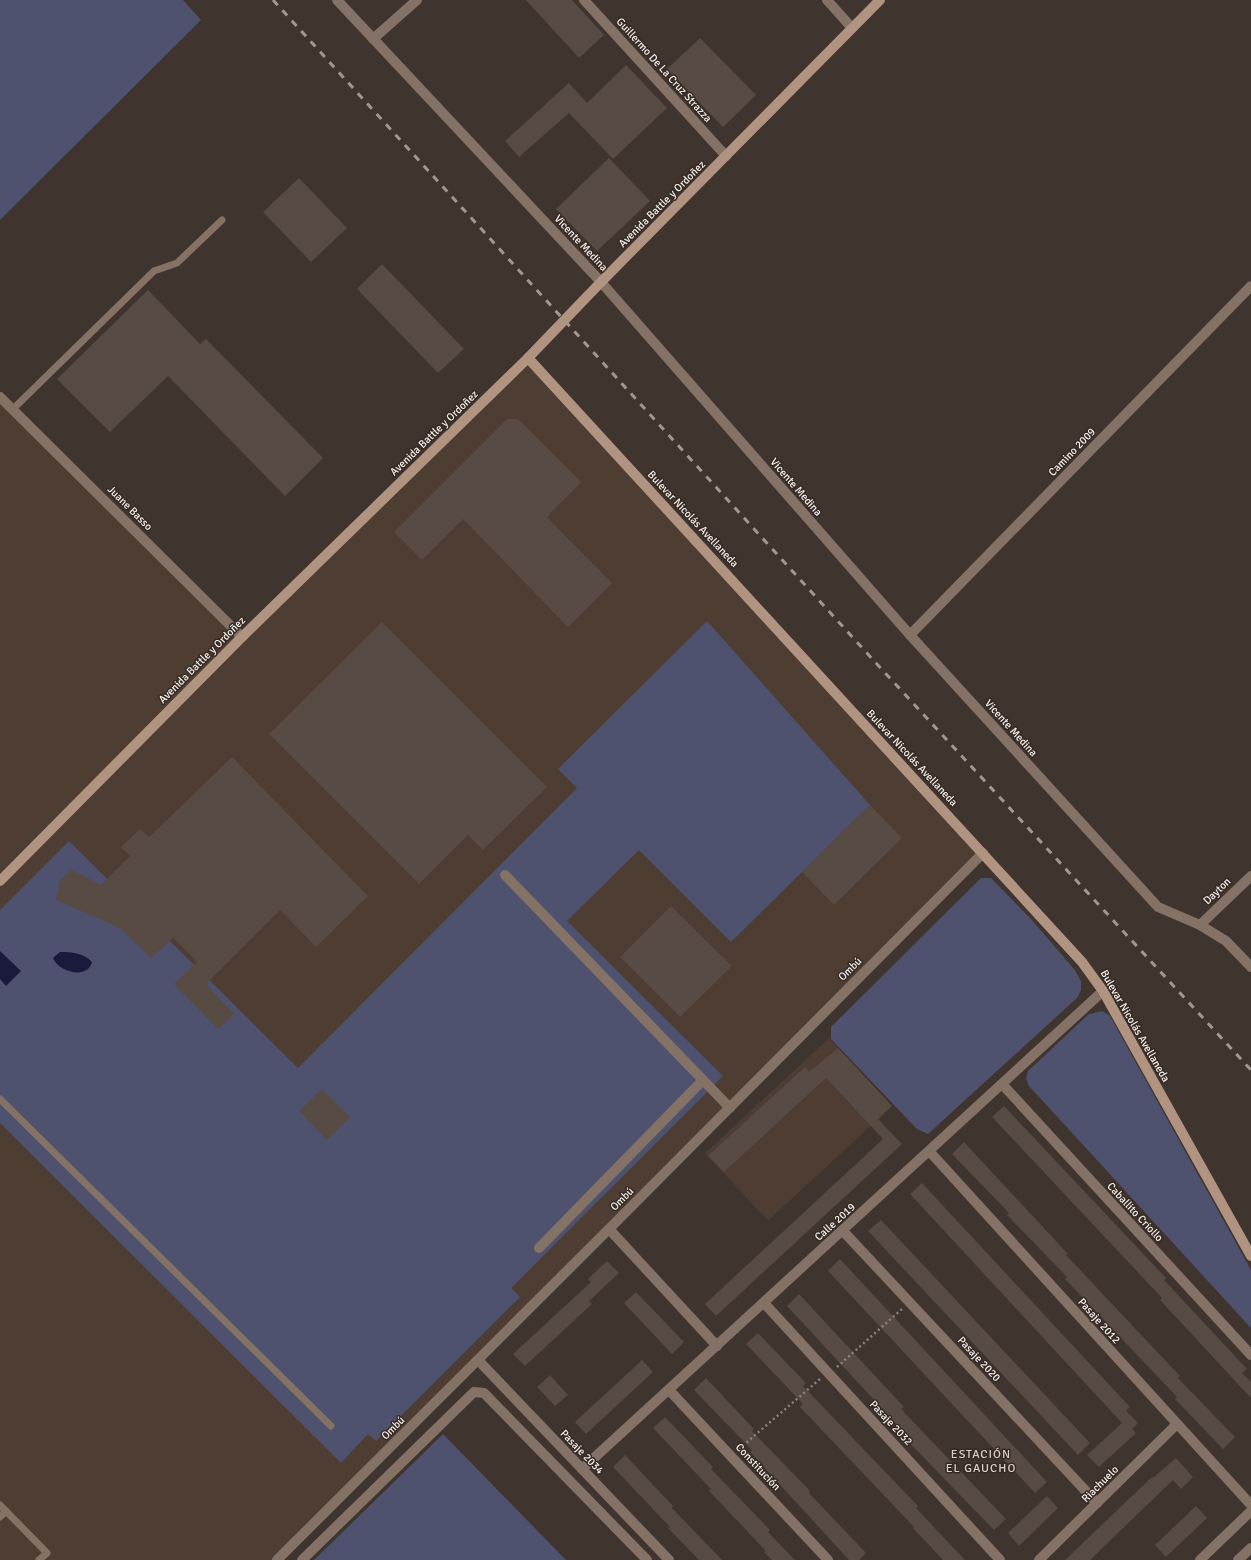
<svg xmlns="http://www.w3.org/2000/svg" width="1251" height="1560" viewBox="0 0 1251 1560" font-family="Signika,sans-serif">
<rect width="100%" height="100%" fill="#3f342e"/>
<g fill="#4d3d33">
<path d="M528 358 983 853 277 1560H0V397L242 636Z"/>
<path d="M829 1038 892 1106 768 1221 705 1153Z"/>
</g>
<g fill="#4f526e">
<path d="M0 0H183L201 20 0 220Z"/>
<path d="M707 621 870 805 731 942 639 850 567 921 723 1076 511 1288 520 1297 376 1441 368 1434 341 1463 0 1123V910L69 841 298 1068 577 788 558 769Z"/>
<path d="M981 878H991L1031 919 1074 969 1081 981V990L1077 998 928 1134 917 1129 831 1039V1027Z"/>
<path d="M1102 1011 1110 1016 1251 1270V1328L1029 1086 1026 1079 1028 1071 1089 1014Z"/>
<path d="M443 1434 566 1560H314Z"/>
</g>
<g fill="#1a1b3c">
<path d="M0 951 21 971 6 986 0 979Z"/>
<path d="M60 952C72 952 84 953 92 962 88 980 58 972 53 958Z"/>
</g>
<g fill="#574b44">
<path d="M526 0H572L604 35 579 58Z"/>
<path d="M700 38 756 95 723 127 667 69Z"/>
<path d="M626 65 667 108 613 159 569 113 519 157 505 141 569 83 587 103Z"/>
<path d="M609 158 650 201 597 251 556 209Z"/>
<path d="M299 178 347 228 311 262 263 212Z"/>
<path d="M382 264 464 349 438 373 357 289Z"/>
<path d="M148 290 200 344 206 339 323 458 285 496 168 376 110 432 57 379Z"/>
<path d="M507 419H518L581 482 547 517 612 583 568 627 463 519 422 560 394 532Z"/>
<path d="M382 622 547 787 483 850 468 835 419 884 269 734Z"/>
<path d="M232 757 368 896 316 947 280 910 206 984 234 1014 218 1029 174 984 197 962 173 938 151 958 120 928 56 900 60 880 72 870 101 885 130 856 121 847 140 829 149 837Z"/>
<path d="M870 805 902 838 834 905 802 872Z"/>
<path d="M671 906 732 966 680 1017 620 957Z"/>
<path d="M838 1048 892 1106 878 1119 902 1144 716 1316 705 1304 883 1139 826 1078 724 1172 708 1156 805 1067 809 1072Z"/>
<path d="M322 1089 350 1117 327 1140 299 1111Z"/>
<path d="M1004 1106 1166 1278 1164 1280 1247 1369 1242 1373 1251 1382V1398L1160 1300 1162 1298 992 1117Z"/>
<path d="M964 1142 1068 1254 1066 1255 1180 1376 1178 1378 1235 1437 1223 1449 1175 1399 1177 1397 1065 1279 1067 1277 1007 1215 1009 1213 952 1154Z"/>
<path d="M922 1183 1130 1407 1126 1411 1138 1423 1132 1429 1136 1433 1099 1467 1087 1455 1122 1423 910 1194Z"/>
<path d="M881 1220 1090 1443 1078 1455 868 1231Z"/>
<path d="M840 1259 1047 1482 1035 1493 828 1271Z"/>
<path d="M607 1261 619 1273 589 1301 592 1304 525 1366 513 1354 591 1282 588 1279Z"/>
<path d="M636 1292 684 1342 672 1354 624 1303Z"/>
<path d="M799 1294 904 1407 901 1409 1006 1519 994 1530 899 1432 901 1429 787 1306Z"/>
<path d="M758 1333 806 1383 803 1386 918 1506 916 1508 965 1560H943L913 1528 914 1527 800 1407 803 1404 746 1344Z"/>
<path d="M642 1360 653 1372 586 1434 575 1422Z"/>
<path d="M550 1375 568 1395 555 1406 537 1387Z"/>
<path d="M706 1378 754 1429 752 1431 810 1491 809 1493 866 1553 859 1560H849L750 1452 752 1450 694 1390Z"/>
<path d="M665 1417 713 1467 711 1469 770 1530 768 1532 795 1560H772L764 1552 766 1551 709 1491 711 1489 653 1428Z"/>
<path d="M625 1455 673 1506 672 1508 722 1560H699L668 1528 670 1527 613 1467Z"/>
<path d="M1176 1458 1193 1477 1181 1489 1173 1480 1090 1560H1065L1152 1477 1153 1478Z"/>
<path d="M1047 1496 1058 1508 1019 1546 1008 1533Z"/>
<path d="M1196 1506 1207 1518 1166 1557 1155 1545Z"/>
</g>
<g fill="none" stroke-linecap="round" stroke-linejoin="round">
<g stroke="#8c837d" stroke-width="2.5" stroke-dasharray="2 3" stroke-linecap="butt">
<path d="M837 1367 902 1309"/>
<path d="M739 1449 820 1379"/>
</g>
<g stroke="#847267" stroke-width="7">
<path d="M13 409 154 271 177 263 222 220"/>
<path d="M0 1099 331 1426"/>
<path d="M0 1505 47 1553 39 1560"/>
<path d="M0 1517 6 1511"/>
</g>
<g stroke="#847267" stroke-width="10">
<path d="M337 0 601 282 910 635 1158 907 1200 925 1226 941 1251 967"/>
<path d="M584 0 726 156"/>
<path d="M827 0 852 28"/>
<path d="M373 39 417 0"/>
<path d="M0 397 242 637"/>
<path d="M910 635 1251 286"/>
<path d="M505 875 730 1108"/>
<path d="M1200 925 1251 876"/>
<path d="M1002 1084 1251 1355"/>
<path d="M930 1152 1251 1505"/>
<path d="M609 1229 717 1346"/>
<path d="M843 1231 1097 1503"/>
<path d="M539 1248 703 1080"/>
<path d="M764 1303 1000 1560"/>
<path d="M478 1360 669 1560"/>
<path d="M669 1390 828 1560"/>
<path d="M582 1469 1103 991"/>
<path d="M277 1560 615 1223 983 853"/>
<path d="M302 1560 474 1392 484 1393 647 1560"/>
<path d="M1039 1560 1177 1424"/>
<path d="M1200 1560 1251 1511"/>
<path d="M1238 1560 1251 1548"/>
</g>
<g stroke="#b09381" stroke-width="10">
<path d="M528 358 1082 962 1103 991 1251 1256"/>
<path d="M0 881 242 637 528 358 601 282 880 0"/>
</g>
<path stroke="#a19892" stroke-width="3" stroke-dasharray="7 7" stroke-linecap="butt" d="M273 0 876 663 1251 1070"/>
</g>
<g text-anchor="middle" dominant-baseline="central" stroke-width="3" stroke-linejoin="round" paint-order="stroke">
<g font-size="11" fill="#f7f0eb" stroke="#352a24">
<text transform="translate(664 70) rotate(48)">Guillermo De La Cruz Strazza</text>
<text transform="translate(662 204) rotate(-45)">Avenida Battle y Ordoñez</text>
<text transform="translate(581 243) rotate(47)">Vicente Medina</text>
<text transform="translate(434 433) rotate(-44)">Avenida Battle y Ordoñez</text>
<text transform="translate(1072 452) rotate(-46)">Camino 2009</text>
<text transform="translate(796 487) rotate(49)">Vicente Medina</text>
<text transform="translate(130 508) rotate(45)">Juane Basso</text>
<text transform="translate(693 519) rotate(47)">Bulevar Nicolás Avellaneda</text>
<text transform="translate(202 660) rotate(-45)">Avenida Battle y Ordoñez</text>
<text transform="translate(1011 728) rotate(48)">Vicente Medina</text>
<text transform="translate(912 758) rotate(47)">Bulevar Nicolás Avellaneda</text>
<text transform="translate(1217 891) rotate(-44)">Dayton</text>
<text transform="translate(850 969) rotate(-45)">Ombú</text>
<text transform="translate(1135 1026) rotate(60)">Bulevar Nicolás Avellaneda</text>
<text transform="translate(622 1199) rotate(-45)">Ombú</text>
<text transform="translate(1135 1212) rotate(47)">Caballito Criollo</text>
<text transform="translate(835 1222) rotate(-42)">Calle 2019</text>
<text transform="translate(1099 1321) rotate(48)">Pasaje 2012</text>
<text transform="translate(979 1359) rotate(47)">Pasaje 2020</text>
<text transform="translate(891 1423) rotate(47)">Pasaje 2032</text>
<text transform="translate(393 1428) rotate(-45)">Ombú</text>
<text transform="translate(582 1452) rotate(46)">Pasaje 2034</text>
<text transform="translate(758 1467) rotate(47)">Constitución</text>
<text transform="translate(1100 1484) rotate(-45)">Riachuelo</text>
</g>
<g font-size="12" letter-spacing="1" fill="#ddcfc7" stroke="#352a24">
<text x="981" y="1454">ESTACIÓN<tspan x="981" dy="14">EL GAUCHO</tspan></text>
</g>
</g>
</svg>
